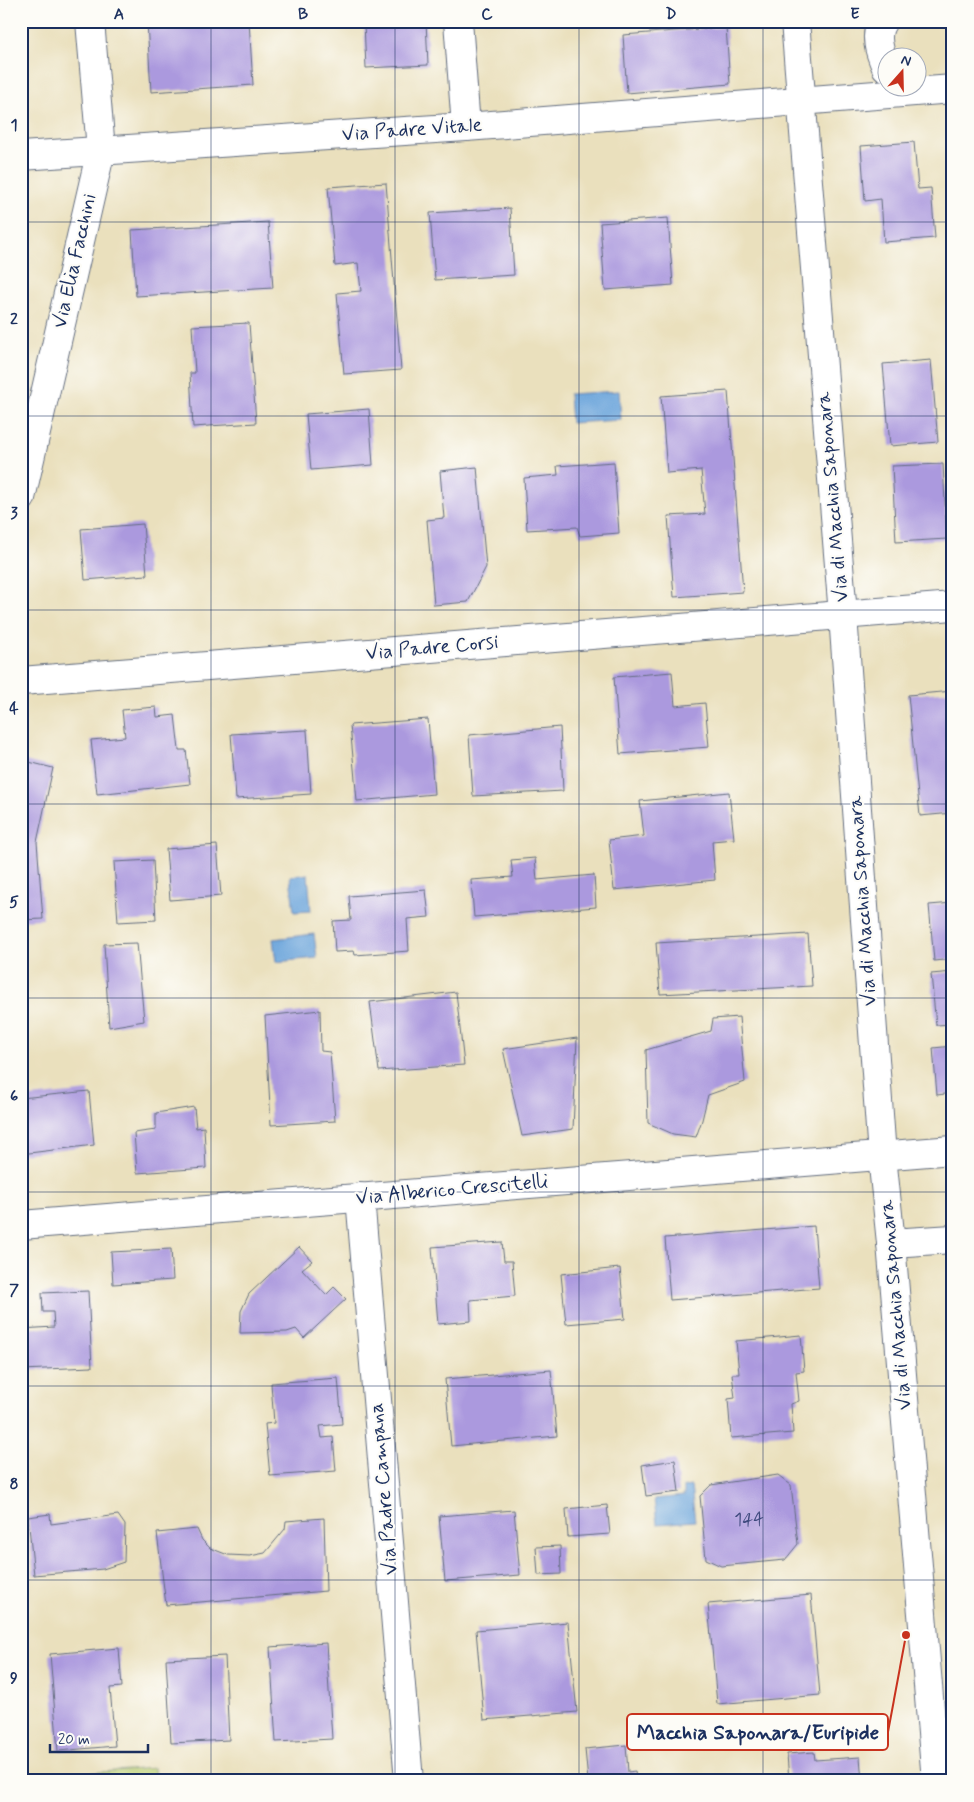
<svg xmlns="http://www.w3.org/2000/svg" width="974" height="1802" viewBox="0 0 974 1802" font-family="Mynerve,sans-serif">
<rect width="100%" height="100%" fill="#fdfcf7"/>
<filter id="ink" filterUnits="userSpaceOnUse"><feTurbulence type="fractalNoise" baseFrequency=".02" numOctaves="2"/><feDisplacementMap in="SourceGraphic" scale="10" xChannelSelector="R" yChannelSelector="G"/><feConvolveMatrix kernelMatrix="1 2 1 2 8 2 1 2 1" color-interpolation-filters="sRGB"/></filter>
<filter id="wash" filterUnits="userSpaceOnUse"><feTurbulence type="fractalNoise" baseFrequency=".0096" numOctaves="4" result="noise"/><feDisplacementMap in="SourceGraphic" scale="20" xChannelSelector="R" yChannelSelector="G"/><feGaussianBlur stdDeviation="1.12" result="paint"/><feColorMatrix in="noise" values="0 0 0 0 0 0 0 0 0 0 0 0 0 0 0 0 0 1.4 0 .05"/><feComposite in="paint" operator="in"/></filter>
<g filter="url(#wash)">
<rect width="100%" height="100%" fill="#eae0bd"/>
<path fill="#bccf72" stroke="#6c7f68" d="M154 1768 155 1781H21V1778Z"/>
<g fill="#6da6dc" stroke="#446a9d">
<path d="M619 391 621 420 571 423 569 394Z"/>
<path d="M308 874 311 911 294 912 290 876Z"/>
<path d="M314 934 317 958 276 962 273 939Z"/>
<path d="M691 1486 695 1521 657 1524 654 1499 684 1496V1487Z"/>
</g>
<g id="blocks">
<g fill="#ab99de">
<path d="M147 21H249L253 85 151 92Z"/>
<path d="M396 21H426L428 65 366 68 364 23Z"/>
<path d="M726 27 730 84 627 93 623 35Z"/>
<path d="M914 142 918 189 931 188 935 238 884 242 881 199 865 201 861 146Z"/>
<path d="M386 183 401 370 344 374 337 293 361 291 358 263 335 266 328 187Z"/>
<path d="M510 208 514 275 435 280 430 213Z"/>
<path d="M668 218 673 285 605 290 600 223Z"/>
<path d="M268 222 273 288 136 296 132 230Z"/>
<path d="M249 323 256 423 193 427 190 373H195L192 326Z"/>
<path d="M931 360 938 442 890 446 883 364Z"/>
<path d="M728 391 743 592 674 597 668 516 705 514 701 470 667 473 661 396Z"/>
<path d="M369 409 373 465 311 470 306 414Z"/>
<path d="M614 462 619 533 580 536 577 527 527 530 524 478 558 475 557 466Z"/>
<path d="M943 464 947 539 896 542 892 466Z"/>
<path d="M477 467 486 567 468 602 434 605 427 520 444 518 440 471Z"/>
<path d="M143 524 147 575 85 580 81 529Z"/>
<path d="M672 672 675 706 705 703 709 747 620 754 614 677Z"/>
<path d="M953 691V813L920 816 908 695Z"/>
<path d="M156 707 157 717 175 715 179 750H186L190 784 97 794 91 740 125 737 122 710Z"/>
<path d="M428 719 434 794 357 801 350 725Z"/>
<path d="M560 727 563 791 473 796 469 735Z"/>
<path d="M307 730 311 794 236 799 231 734Z"/>
<path d="M21 760 53 768 37 842 43 919 21 920Z"/>
<path d="M729 792 734 839 712 841 715 880 614 890 609 840 644 836 640 801Z"/>
<path d="M217 845 221 896 170 900 166 849Z"/>
<path d="M535 858 537 880 594 875 596 907 474 917 471 880 513 877 511 860Z"/>
<path d="M153 860 156 920 118 922 114 862Z"/>
<path d="M426 890 429 917 407 919 409 951 355 955 354 951 335 952 333 921 351 920 349 896Z"/>
<path d="M953 903V959L934 961 929 905Z"/>
<path d="M808 934 812 986 660 994 656 943Z"/>
<path d="M137 943 144 1021 109 1027 104 944Z"/>
<path d="M953 972V1024L936 1025 931 974Z"/>
<path d="M456 992 464 1065 379 1071 370 1002Z"/>
<path d="M320 1010 321 1051 330 1052 335 1121 271 1125 265 1016Z"/>
<path d="M739 1017 745 1082 708 1095 702 1120 696 1137 673 1134 648 1123 646 1050 711 1031 713 1019Z"/>
<path d="M577 1038 573 1129 522 1136 503 1049Z"/>
<path d="M953 1046V1093L937 1095 933 1048Z"/>
<path d="M89 1091 94 1145 21 1154V1098Z"/>
<path d="M194 1107 196 1128 204 1127 206 1168 137 1173 134 1133 156 1130V1113Z"/>
<path d="M814 1226 819 1288 670 1300 665 1238Z"/>
<path d="M502 1242 504 1261H512L515 1296 470 1300 471 1321 438 1324 432 1247Z"/>
<path d="M299 1247 312 1261 302 1269 326 1295 334 1287 346 1299 304 1338 296 1329 287 1332 240 1333 241 1311 249 1294Z"/>
<path d="M171 1249 173 1280 113 1284 111 1252Z"/>
<path d="M620 1268 625 1319 566 1324 561 1274Z"/>
<path d="M88 1291 92 1367 21 1370V1329L54 1327 53 1312H43L42 1293Z"/>
<path d="M801 1335 804 1371 796 1372 799 1401 791 1404 793 1433 731 1438 728 1399 735 1398 732 1374H739L736 1341Z"/>
<path d="M551 1370 557 1436 451 1446 445 1379Z"/>
<path d="M338 1378 342 1424 320 1426 322 1438 333 1437 336 1471 270 1476 265 1424 274 1423 271 1383Z"/>
<path d="M675 1460 679 1492 646 1496 642 1465Z"/>
<path d="M778 1475 791 1485 798 1544 785 1560 721 1566 706 1559 700 1496 711 1485Z"/>
<path d="M607 1505 610 1534 568 1537 566 1509Z"/>
<path d="M514 1510 520 1575 445 1581 439 1516Z"/>
<path d="M50 1514 51 1524 118 1515 125 1525 124 1562 103 1569 34 1575 28 1517Z"/>
<path d="M324 1518 326 1591 166 1605 157 1533 197 1529 202 1540 210 1548 228 1555 250 1556 265 1553 285 1529 286 1521Z"/>
<path d="M560 1546 561 1574 538 1575 536 1547Z"/>
<path d="M811 1595 820 1695 717 1704 708 1604Z"/>
<path d="M568 1622 577 1712 484 1720 476 1630Z"/>
<path d="M326 1643 332 1739 276 1742 270 1647Z"/>
<path d="M119 1648 122 1687 110 1688 115 1746 58 1751 50 1654Z"/>
<path d="M225 1656 229 1740 171 1743 166 1659Z"/>
<path d="M626 1745 628 1772 635 1771 636 1781H588L585 1749Z"/>
<path d="M814 1752 815 1760 860 1757 862 1781H789L787 1754Z"/>
<path d="M539 1777 540 1781H511V1779Z"/>
</g>
</g>
</g>
<g filter="url(#ink)">
<use href="#blocks" fill-opacity="0" stroke="#636d7f" stroke-width="1"/>
<g fill="none" stroke-linecap="round" stroke-linejoin="round">
<g stroke="#636d7f" stroke-width="30">
<g id="minor">
<path d="M458 21 466 127"/>
<path d="M883 21C873 35 880 53 886 67"/>
<path d="M21 156 466 127 953 89"/>
<path d="M21 498 101 150 90 21"/>
<path d="M21 681 953 606"/>
<path d="M360 1197 409 1781"/>
<path d="M21 1225 953 1150"/>
<path d="M891 1243 953 1239"/>
</g>
</g>
<g stroke="#636d7f" stroke-width="30">
<path id="tertiary" d="M795 21 843 615 882 1156 891 1243 936 1781"/>
</g>
<use href="#minor" stroke="#fff" stroke-width="28"/>
<use href="#tertiary" stroke="#fff" stroke-width="28"/>
</g>
</g>
<path fill="none" stroke="#1b2f5e" stroke-width="1" stroke-opacity="0.55" d="M211 21V1781M395 21V1781M579 21V1781M763 21V1781M21 222H953M21 416H953M21 610H953M21 804H953M21 998H953M21 1192H953M21 1386H953M21 1580H953"/>
<g text-anchor="middle" dominant-baseline="central" stroke-width="4.5" stroke-linejoin="round" paint-order="stroke">
<g font-size="18" fill="#3f4a7e">
<text x="749" y="1520">144</text>
</g>
<g font-size="20" fill="#1b2f5e" stroke="#fdfcf7">
<text transform="translate(412 130) rotate(-4)">Via Padre Vitale</text>
<text transform="translate(75 261) rotate(-77)">Via Elia Facchini</text>
<text transform="translate(833 497) rotate(-95)">Via di Macchia Saponara</text>
<text transform="translate(432 648) rotate(-5)">Via Padre Corsi</text>
<text transform="translate(863 901) rotate(-94)">Via di Macchia Saponara</text>
<text transform="translate(452 1190) rotate(-5)">Via Alberico Crescitelli</text>
<text transform="translate(896 1305) rotate(-95)">Via di Macchia Saponara</text>
<text transform="translate(384 1489) rotate(-95)">Via Padre Campana</text>
</g>
</g>
<path fill="none" stroke="#c8321e" stroke-width="2" d="M906 1635L888 1732"/>
<circle fill="#c8321e" stroke="#fdfcf7" stroke-width="2" cx="906" cy="1635" r="5"/>
<rect fill="#fdfcf7" stroke="#c8321e" stroke-width="2" x="627" y="1714" width="261" height="36" rx="5"/>
<g font-size="21" text-anchor="middle" font-weight="bold" fill="#1b2f5e">
<text x="758" y="1739">Macchia Saponara/Euripide</text>
</g>
<rect width="974" height="1802" fill="none" stroke="#fdfcf7" stroke-width="55"/>
<g transform="translate(902 72) rotate(20)"><circle r="24" fill="#fdfcf7" stroke="#a3aaba"/>
<path d="M0-4L9 19L0 12L-9 19Z" fill="#c8321e"/>
<text y="-8" font-size="14" font-weight="bold" text-anchor="middle" fill="#1b2f5e">N</text>
</g>
<path d="M50 1744v8h98v-8" fill="none" stroke="#1b2f5e" stroke-width="2.5"/>
<text x="58" y="1744" font-size="15" fill="#1b2f5e" stroke="#fdfcf7" stroke-width="4" paint-order="stroke">20 m</text>
<rect x="28" y="28" width="918" height="1746" fill="none" stroke="#1b2f5e" stroke-width="2"/>
<g font-size="16" text-anchor="middle" font-weight="bold" fill="#1b2f5e">
<text x="119" y="19">A</text>
<text x="303" y="19">B</text>
<text x="487" y="19">C</text>
<text x="671" y="19">D</text>
<text x="855" y="19">E</text>
<text x="14" y="130">1</text>
<text x="14" y="324">2</text>
<text x="14" y="518">3</text>
<text x="14" y="713">4</text>
<text x="14" y="907">5</text>
<text x="14" y="1101">6</text>
<text x="14" y="1295">7</text>
<text x="14" y="1489">8</text>
<text x="14" y="1683">9</text>
</g>
</svg>
